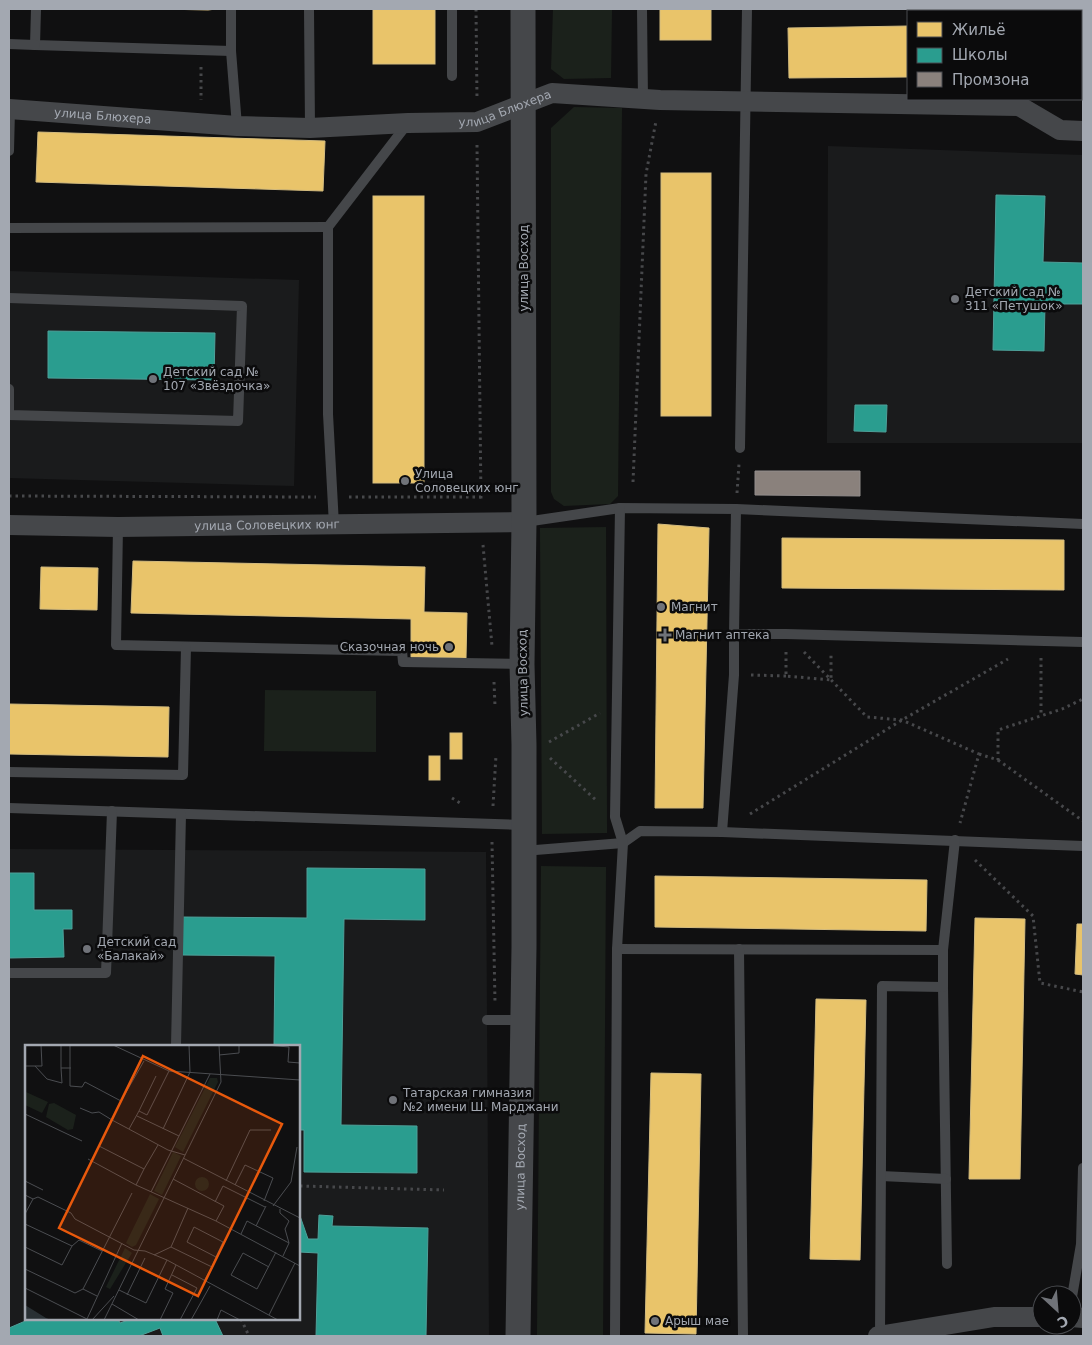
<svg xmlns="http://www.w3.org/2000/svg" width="1092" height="1345" viewBox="0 0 1092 1345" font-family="'DejaVu Sans',sans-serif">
<rect width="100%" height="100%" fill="#101011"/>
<g fill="#1a1b1c" fill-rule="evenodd">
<path d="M828 146 1083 155V443H827Z"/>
<path d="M9 271 299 280 294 486 9 478Z"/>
<path d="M9 849 486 852 489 1336H9ZM26 1046H299V1319H26Z"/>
</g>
<g fill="#1b211b">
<path d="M553 9H612L611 78 564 79 551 69Z"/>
<path d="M574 107 622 108 618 496 610 504 564 506 554 499 551 492V128Z"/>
<path d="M606 527 607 833 542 834 540 528Z"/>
<path d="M265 690 376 691V752L264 751Z"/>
<path d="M541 866 606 867 603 1336H537Z"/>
</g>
<g fill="#e9c46a" stroke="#d4bc7f">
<path d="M161 9H216L208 10Z"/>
<rect x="373" y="9" width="62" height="55"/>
<rect x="660" y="9" width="51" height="31"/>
<path d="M908 26V77L789 78 788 28Z"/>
<path d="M38 132 325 141 323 191 36 182Z"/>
<rect x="661" y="173" width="50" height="243"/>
<rect x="373" y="196" width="51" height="287"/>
<path d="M658 524 709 528 703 808H655Z"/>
<path d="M782 538 1064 540V590L782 588Z"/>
<path d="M133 561 425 567 424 612 467 613 466 658 411 657V619L131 613Z"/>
<path d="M41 567 98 568 97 610 40 609Z"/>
<path d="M9 704 169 707 168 757 9 754Z"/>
<rect x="450" y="733" width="12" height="26"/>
<rect x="429" y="756" width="11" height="24"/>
<path d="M655 876 927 880 926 931 655 927Z"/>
<path d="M975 918 1025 919 1020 1179H969Z"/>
<path d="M1077 924H1083V975L1075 974Z"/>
<path d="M816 999 866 1000 860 1260 810 1259Z"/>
<path d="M651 1073 701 1074 696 1334 645 1333Z"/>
</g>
<g fill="#2a9d8f" stroke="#4ea099">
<path d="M996 195 1045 196 1043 262 1083 263V304H1045L1044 351 993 350Z"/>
<path d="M48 331 215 333 214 380 48 378Z"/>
<path d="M855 405H887L886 432 854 431Z"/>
<path d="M9 867V873H34V910H72V929H63L64 957 9 958Z"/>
<path d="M307 868 425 869V920L344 919 341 1125 417 1126V1173L304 1172V1130H299V1046H274L275 956 182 955 183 917 307 918Z"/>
<path d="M299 1213 308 1239H318L319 1215 333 1216 332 1226 428 1228 426 1336H316L318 1253 299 1252Z"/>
<path d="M30 1319H118L120 1323 131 1319H215L223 1336H163L160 1328 139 1336H9V1328Z"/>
</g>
<path fill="#8a817c" stroke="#928d8c" d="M755 471H860V496L755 495Z"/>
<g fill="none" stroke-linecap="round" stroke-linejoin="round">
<g stroke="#47484b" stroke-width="3" stroke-dasharray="2.5 4" stroke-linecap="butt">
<path d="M476 9 477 99"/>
<path d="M993 9 998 11"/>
<path d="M201 67V100"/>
<path d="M1081 73 1083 75"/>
<path d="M477 145 481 501"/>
<path d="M633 482 646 174 656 121"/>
<path d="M737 493 739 464"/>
<path d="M9 496 316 497"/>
<path d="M349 497H481"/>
<path d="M483 545 492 646"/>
<path d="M786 652V676L831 680V653"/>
<path d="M804 652 867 717 902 720 979 754 960 823"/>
<path d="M1041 658V716"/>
<path d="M751 675 786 676"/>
<path d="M494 682 495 706"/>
<path d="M549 742 600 713"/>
<path d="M979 754 998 760V730L1062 709 1083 699"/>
<path d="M550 758 597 801"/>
<path d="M998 760 1083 821"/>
<path d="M452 798 460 803"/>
<path d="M493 806 496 755"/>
<path d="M750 814 902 720 1008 659"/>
<path d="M492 842 495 1003"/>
<path d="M975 860 1033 916 1040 983 1083 992"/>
<path d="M300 1186 444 1190"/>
<path d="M241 1319 249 1336"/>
</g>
<g stroke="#45474a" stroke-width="10">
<path d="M36 9 35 45 231 51"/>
<path d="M231 9V51L237 126"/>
<path d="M309 9 310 128"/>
<path d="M642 9 643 100"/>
<path d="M9 44 35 45"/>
<path d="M452 76V9"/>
<path d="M9 151 10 110"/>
<path d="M9 228 328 227"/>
<path d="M9 298 242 306 238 421 9 415V389"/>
<path d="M740 448 747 9"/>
<path d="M736 509 1083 524"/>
<path d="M525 522 620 508 736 509 734 634H786L1083 642"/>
<path d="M334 525 328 414V227L408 123"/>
<path d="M118 527 116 645 402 651 403 662 522 664"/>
<path d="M9 772 183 775 186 647"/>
<path d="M9 808 523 825"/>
<path d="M722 832 734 675V634"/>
<path d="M523 851 623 843 640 831 722 832 1083 846"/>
<path d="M617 949 943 950"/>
<path d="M739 949 743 1336"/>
<path d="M9 973H106L112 811"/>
<path d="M943 987 947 1264"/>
<path d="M487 1020H523"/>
<path d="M176 1046 181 814"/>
<path d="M881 1176 946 1179"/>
<path d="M1072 1297 1081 1244 1083 1168"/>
<path d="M880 1335 882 986 943 987V950L955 840"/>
<path d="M615 1336 617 949 623 843 615 817 620 508"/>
</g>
<g stroke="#45474a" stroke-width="20">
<path id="s1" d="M9 109 237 126 310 128 408 123 477 122 552 93 660 100 1019 106 1060 130 1083 131"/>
<path id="s2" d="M9 525 118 527 524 522"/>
<path d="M1072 1317 1083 1318"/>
<path d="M878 1336 994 1317H1042"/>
</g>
<path stroke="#45474a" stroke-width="25" id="s3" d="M518 1336 524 947V745L522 664 524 522 523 9"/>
</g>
<g fill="#707379" stroke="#0b0b0c" stroke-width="2">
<circle cx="955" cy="299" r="5"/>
<circle cx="153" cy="379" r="5"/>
<circle cx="405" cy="481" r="5"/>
<circle cx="661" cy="607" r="5"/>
<path d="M662.5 627.5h5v5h5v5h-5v5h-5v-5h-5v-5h5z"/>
<circle cx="449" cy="647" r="5"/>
<circle cx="87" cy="949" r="5"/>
<circle cx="393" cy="1100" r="5"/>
<circle cx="655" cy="1321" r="5"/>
</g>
<g text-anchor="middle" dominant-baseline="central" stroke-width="5" stroke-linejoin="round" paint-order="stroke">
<g font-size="12" fill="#a3a8b1" stroke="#0b0b0c">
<text stroke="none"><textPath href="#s1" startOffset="499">улица Блюхера</textPath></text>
<text stroke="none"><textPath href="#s1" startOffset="94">улица Блюхера</textPath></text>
<text transform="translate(524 268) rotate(-90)">улица Восход</text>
<text stroke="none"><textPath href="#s2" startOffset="258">улица Соловецких юнг</textPath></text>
<text transform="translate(523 673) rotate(-91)">улица Восход</text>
<text stroke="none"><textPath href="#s3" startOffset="169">улица Восход</textPath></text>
</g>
<g font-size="12" fill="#a3a8b1" stroke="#0b0b0c" text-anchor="start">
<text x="965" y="292">Детский сад №<tspan x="965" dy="14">311 «Петушок»</tspan></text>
<text x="163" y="372">Детский сад №<tspan x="163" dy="14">107 «Звёздочка»</tspan></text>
<text x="415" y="474">Улица<tspan x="415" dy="14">Соловецких юнг</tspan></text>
<text x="671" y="607">Магнит</text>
<text x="675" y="635">Магнит аптека</text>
<text x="439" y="647" text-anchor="end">Сказочная ночь</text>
<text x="97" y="942">Детский сад<tspan x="97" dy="14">«Балакай»</tspan></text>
<text x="403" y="1093">Татарская гимназия<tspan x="403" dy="14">№2 имени Ш. Марджани</tspan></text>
<text x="665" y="1321">Арыш мае</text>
</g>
</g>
<g transform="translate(25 1045)">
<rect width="275" height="275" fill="#101011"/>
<path d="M185 33H192L193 37 158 107 150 102ZM1 47 23 57 17 68 0 60ZM29 58 51 70 48 84 43 85 21 72 24 59ZM148 107 156 111 137 150 129 146ZM170 139a7 7 0 1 1 14 0a7 7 0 1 1-14 0ZM125 149 134 154 111 200 107 202 101 198ZM100 203 107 208 85 244 81 242Z" fill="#1b211b"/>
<path d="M0 260 21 273 26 275H0Z" fill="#293034"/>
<path fill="none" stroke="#4b4d51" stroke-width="1" d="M36 0V23H46M45 0V41L57 42 60 37 96 56 119 16M88 0 144 26 275 35M241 0 264 2 263 17 275 18M194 10 214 8V0M0 21H17L16 0M10 21 22 34 37 38 36 23M55 63 67 68 74 67 87 75M114 66 131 31M0 69 57 96M112 71 154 91M104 84 114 66 122 70 144 26M138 84 165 27 164 0M160 110 143 105 87 75 74 101 119 124 111 140 191 176 275 221M158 113 275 173M63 114 111 140M119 124 133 100M148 134 199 161 191 176M0 136 18 145M201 136 225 85H246M210 140 220 120 248 133 239 156M126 147 185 29M0 150 8 154 13 152 46 168 50 174 109 205 120 206 142 215 253 275M190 157 198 141 240 162M248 161 266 137 272 102M255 164V168L264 176 260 184 264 198 258 211M0 169 8 154M0 179 47 201 54 195 77 206M231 181 241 161M216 189 222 176 264 198M0 202 37 220 47 201M146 202 187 222M129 210 146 202 163 163M244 222 218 208 206 230 232 244 249 211 251 207M0 224 50 248 58 244 72 251M147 230 172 243 155 275M179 236 187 222 191 212 198 197 169 182 162 197 191 212M0 243 62 274 97 198M58 244 107 148M94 245 121 258 142 215M102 250 120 213M87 259 114 275M244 270 270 218M67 275 89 251M79 275 196 37 194 0M135 275 148 248 140 244 151 220M166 275 185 241M192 275 196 265 215 275"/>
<path fill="#e8590c" fill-opacity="0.15" stroke="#e8590c" stroke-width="2.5" d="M118 11 257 79 173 251 34 183Z"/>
<rect width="275" height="275" fill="none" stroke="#a3a8b1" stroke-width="2.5"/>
</g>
<rect width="1092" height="1345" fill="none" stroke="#a3a8b1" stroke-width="20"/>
<rect x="907" y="10" width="175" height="90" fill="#0b0b0c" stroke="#484a4e"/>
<rect x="917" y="22" width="25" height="15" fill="#e9c46a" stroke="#484a4e"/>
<text x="952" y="35" font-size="15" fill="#a3a8b1">Жильё</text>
<rect x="917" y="48" width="25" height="15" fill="#2a9d8f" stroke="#484a4e"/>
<text x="952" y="60" font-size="15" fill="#a3a8b1">Школы</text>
<rect x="917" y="72" width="25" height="15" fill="#8a817c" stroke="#484a4e"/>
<text x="952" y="85" font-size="15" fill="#a3a8b1">Промзона</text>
<g transform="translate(1057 1310) rotate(154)"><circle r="24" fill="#0b0b0c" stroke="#484a4e"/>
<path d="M0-4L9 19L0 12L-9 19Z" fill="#707379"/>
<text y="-8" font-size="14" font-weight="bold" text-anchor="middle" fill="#a3a8b1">С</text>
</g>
</svg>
